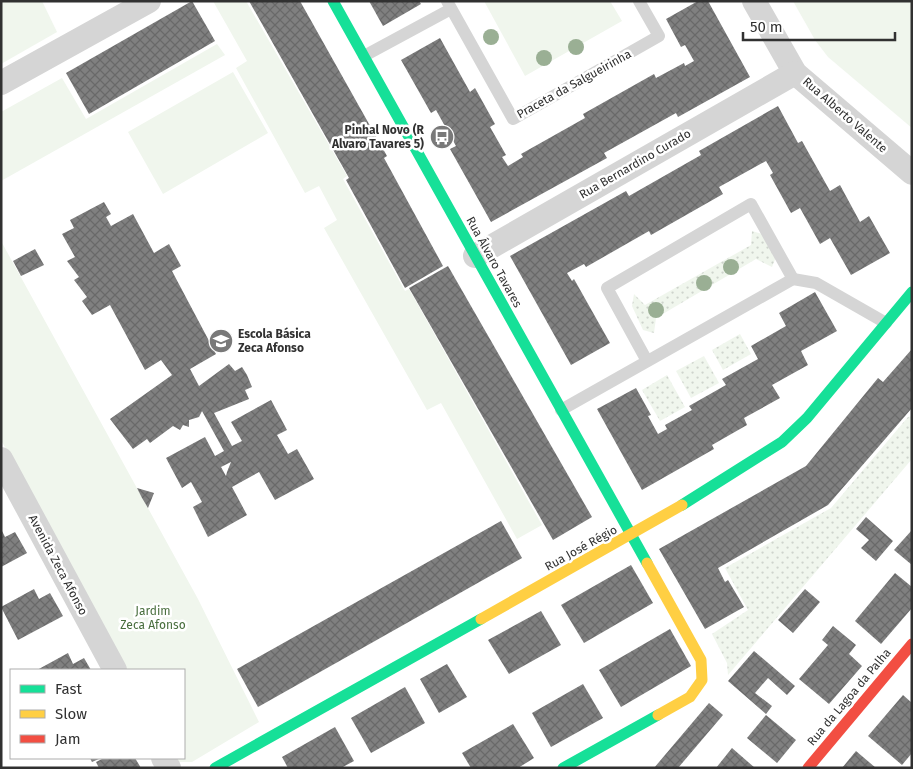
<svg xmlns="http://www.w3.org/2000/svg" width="913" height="769" viewBox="0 0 913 769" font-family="'Fira Sans',sans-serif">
<defs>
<pattern id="garden-dots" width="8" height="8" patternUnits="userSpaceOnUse" patternTransform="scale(1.25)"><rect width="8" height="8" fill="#f0f6ed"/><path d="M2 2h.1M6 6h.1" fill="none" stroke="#ced3cc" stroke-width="1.8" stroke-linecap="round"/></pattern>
<pattern id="building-cross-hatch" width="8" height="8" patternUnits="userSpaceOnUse" patternTransform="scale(1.25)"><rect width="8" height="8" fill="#808080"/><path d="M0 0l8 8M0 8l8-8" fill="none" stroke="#696969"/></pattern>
</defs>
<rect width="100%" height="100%" fill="#fff"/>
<g fill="#f0f6ed">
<path d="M1 1H42L57 32 1 64Z"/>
<path d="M213 1H246L347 176 343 179 405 291 409 289 542 525 517 539 441 403 427 410 324 228 337 220 319 186 305 193 236 68 247 61Z"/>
<path d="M484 1H610L622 21 525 76Z"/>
<path d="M793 1H912V128L828 57 815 40Z"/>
<path d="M217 44 225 55 1 181V112L62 78 86 119Z"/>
<path d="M233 72 268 133 163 194 128 132Z"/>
<path d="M1 241 198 599 259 722 192 762H176L174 758H184V670H126L1 440Z"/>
</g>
<g fill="url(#garden-dots)">
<path d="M752 231 762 234 776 257 772 267 756 259 656 318 654 333 643 330 632 306 634 294 645 305 751 245Z"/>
<path d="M740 334 751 354 723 370 712 350Z"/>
<path d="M704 356 719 383 691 398 676 371Z"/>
<path d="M667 375 685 407 660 421 642 390Z"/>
<path d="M912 416V459L728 675 727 663 712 634 748 610 725 568 831 508 908 417Z"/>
</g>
<g fill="url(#building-cross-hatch)" fill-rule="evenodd">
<path d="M192 1 215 41 89 114 66 73Z"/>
<path d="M249 1H300L387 156 384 158 443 266 405 288 346 180 349 178Z"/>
<path d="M369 1H419L421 4 383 26Z"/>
<path d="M698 1H708L750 77 678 117 676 113 604 153 607 158 491 222 450 149 456 146 436 110 431 113 401 60 440 38 470 92 475 88 495 124 490 127 506 155 502 157 508 166 523 157 521 154 585 118 583 114 654 74 656 78 684 63 685 66 694 61 685 45 681 47 666 19Z"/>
<path d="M778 106 798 143 802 141 830 191 840 185 860 222 869 216 890 253 851 275 830 238 820 244 800 208 791 213 770 175 773 173 766 161 719 187 723 194 651 235 649 231 586 267 584 264 567 273 572 281 574 279 610 343 571 365 510 256 626 191 629 196 701 155 699 151Z"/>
<path d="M104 202 111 214 106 217 111 226 133 214 154 253 169 244 181 266 172 271 216 354 190 369 199 386 229 364 235 371 242 367 247 375 252 387 245 390 249 399 214 413 232 446 242 441 231 422 271 400 287 430 277 435 288 454 297 449 314 479 275 500 259 472 232 487 247 515 208 537 193 507 202 502 191 482 182 488 166 458 205 437 215 456 224 451 202 411 199 417 189 420V427L183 425 180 430 173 426 150 443 147 439 133 449 110 419 172 375 161 360 145 370 110 305 92 315 82 301 87 297 74 280 79 277 67 261 75 257 62 234 74 228 70 220ZM231 462 227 472 226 476 221 467Z"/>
<path d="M35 249 44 265 21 276 13 261Z"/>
<path d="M448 266 592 517 553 540 409 288Z"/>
<path d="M815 292 837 331 801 351 808 365 772 385 780 398 744 418 747 425 712 445 714 449 642 490 597 409 636 388 651 415 648 416 658 434 667 429 665 425 692 410 689 406 726 385 722 379 758 359 751 346 786 326 779 313Z"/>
<path d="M912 349V408L828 505 718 568 725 582 728 580 744 607 705 629 659 549 806 466 878 378 883 382Z"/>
<path d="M137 488 154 493 148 508 142 498Z"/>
<path d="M866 517 893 541 876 561 861 548 869 540 856 529Z"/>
<path d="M501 521 522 558 258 707 237 669Z"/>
<path d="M1 529 5 537 15 532 27 553 1 567Z"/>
<path d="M912 530V565L894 550Z"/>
<path d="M631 565 653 603 584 643 561 605Z"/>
<path d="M895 573 912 587V608L881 644 855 621Z"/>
<path d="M34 589 39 599 50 593 63 616 18 640 1 607Z"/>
<path d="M805 589 820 602 793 633 778 620Z"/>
<path d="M541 611 561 645 509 674 488 640Z"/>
<path d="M833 626 856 645 849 654 862 666 829 704 799 679 828 645 822 640Z"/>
<path d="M670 629 691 666 621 707 599 670Z"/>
<path d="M754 651 795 686 787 695 768 678 755 693 772 706 766 714 728 681Z"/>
<path d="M68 653 73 664 84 658 91 670H37Z"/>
<path d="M447 664 467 697 439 713 420 679Z"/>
<path d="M583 684 603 718 551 747 532 713Z"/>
<path d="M405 687 425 723 371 753 351 718Z"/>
<path d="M903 695 912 703V753L902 765 868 736Z"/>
<path d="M709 703 723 715 678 768H654Z"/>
<path d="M766 715 796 740 777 763 747 738Z"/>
<path d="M513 724 534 758 518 768H471L462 753Z"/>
<path d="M335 727 354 761 341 768H288L282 757Z"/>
<path d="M732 748 755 768H716Z"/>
<path d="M856 751 876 768H842Z"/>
<path d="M90 758H101L92 762Z"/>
<path d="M104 758H135L141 768H99L96 762Z"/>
</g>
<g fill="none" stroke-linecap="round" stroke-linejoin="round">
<g stroke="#d5d5d5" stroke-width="12">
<path d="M447 1 513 119 659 36 639 1"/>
<path d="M364 56 451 9"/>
<path d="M793 279 816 283 886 323"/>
<path d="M561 410 793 279 751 204 607 288 647 361"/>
</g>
<g stroke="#d5d5d5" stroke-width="24">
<path d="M754 1 795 73 912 173"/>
<path d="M1 83 149 1"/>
<path d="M475 256 795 73"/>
<path d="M1 459 115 670"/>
<path d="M163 758 169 768"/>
</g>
<g stroke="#16e098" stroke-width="11">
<path d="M333 1 647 563"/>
<path d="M682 505 782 442 807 418 912 292"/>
<path d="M215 768 481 619"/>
<path d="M563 768 658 715"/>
</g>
<g stroke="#ffcf43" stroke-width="11">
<path d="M647 563 701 660 702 680 690 697 658 715"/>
<path d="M481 619 682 505"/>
</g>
<path stroke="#f24e42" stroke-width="11" d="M808 768 912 644"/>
</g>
<g fill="#9aaf94">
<circle cx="491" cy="37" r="8"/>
<circle cx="576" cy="47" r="8"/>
<circle cx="544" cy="58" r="8"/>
<circle cx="731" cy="267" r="8"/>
<circle cx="704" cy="283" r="8"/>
<circle cx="656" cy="310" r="8"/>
</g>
<defs>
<g id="bus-disc" transform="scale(1.25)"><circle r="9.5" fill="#797979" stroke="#fff"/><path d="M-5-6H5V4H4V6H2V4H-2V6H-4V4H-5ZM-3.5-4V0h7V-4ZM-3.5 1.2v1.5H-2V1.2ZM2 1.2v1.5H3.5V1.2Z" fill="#fff"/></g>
<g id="school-disc" transform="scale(1.25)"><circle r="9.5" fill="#797979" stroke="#fff"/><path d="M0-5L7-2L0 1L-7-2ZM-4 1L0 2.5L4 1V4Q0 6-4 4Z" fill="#fff"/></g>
</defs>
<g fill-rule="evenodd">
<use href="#bus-disc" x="442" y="137"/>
<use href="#school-disc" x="221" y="341"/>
</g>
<g text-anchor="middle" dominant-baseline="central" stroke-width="5" stroke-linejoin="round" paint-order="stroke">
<g font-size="12" fill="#313131" stroke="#fff">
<text transform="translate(574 84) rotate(-29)">Praceta da Salgueirinha</text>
<text transform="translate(845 115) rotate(41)">Rua Alberto Valente</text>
<text transform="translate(635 164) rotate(-30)">Rua Bernardino Curado</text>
<text transform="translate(494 262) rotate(61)">Rua Álvaro Tavares</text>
<text transform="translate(581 548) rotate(-29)">Rua José Régio</text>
<text transform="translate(58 565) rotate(62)">Avenida Zeca Afonso</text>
<text transform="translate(849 697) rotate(-50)">Rua da Lagoa da Palha</text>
</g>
<g font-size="12" font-weight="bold" fill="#313131" stroke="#fff" text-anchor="end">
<text x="424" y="130">Pinhal Novo (R<tspan x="424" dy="14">Alvaro Tavares 5)</tspan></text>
<text x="238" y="334" text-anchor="start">Escola Básica<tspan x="238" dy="14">Zeca Afonso</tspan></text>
</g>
<g font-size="12" fill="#486e3d" stroke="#fff">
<text x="153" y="611">Jardim<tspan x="153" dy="14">Zeca Afonso</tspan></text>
</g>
</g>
<rect width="913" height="769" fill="none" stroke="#313131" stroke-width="5"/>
<rect x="10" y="669" width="175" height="90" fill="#ffffff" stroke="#adadad"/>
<rect x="20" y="685" width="25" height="8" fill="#16e098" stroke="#adadad"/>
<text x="55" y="694" font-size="15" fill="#313131">Fast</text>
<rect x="20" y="710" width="25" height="8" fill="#ffcf43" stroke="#adadad"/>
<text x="55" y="719" font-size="15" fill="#313131">Slow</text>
<rect x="20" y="735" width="25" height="8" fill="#f24e42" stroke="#adadad"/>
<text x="55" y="744" font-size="15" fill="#313131">Jam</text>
<path d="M743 32v8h152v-8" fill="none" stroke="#313131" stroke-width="2.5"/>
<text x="750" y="32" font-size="15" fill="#313131" stroke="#ffffff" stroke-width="4" paint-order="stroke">50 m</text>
</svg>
